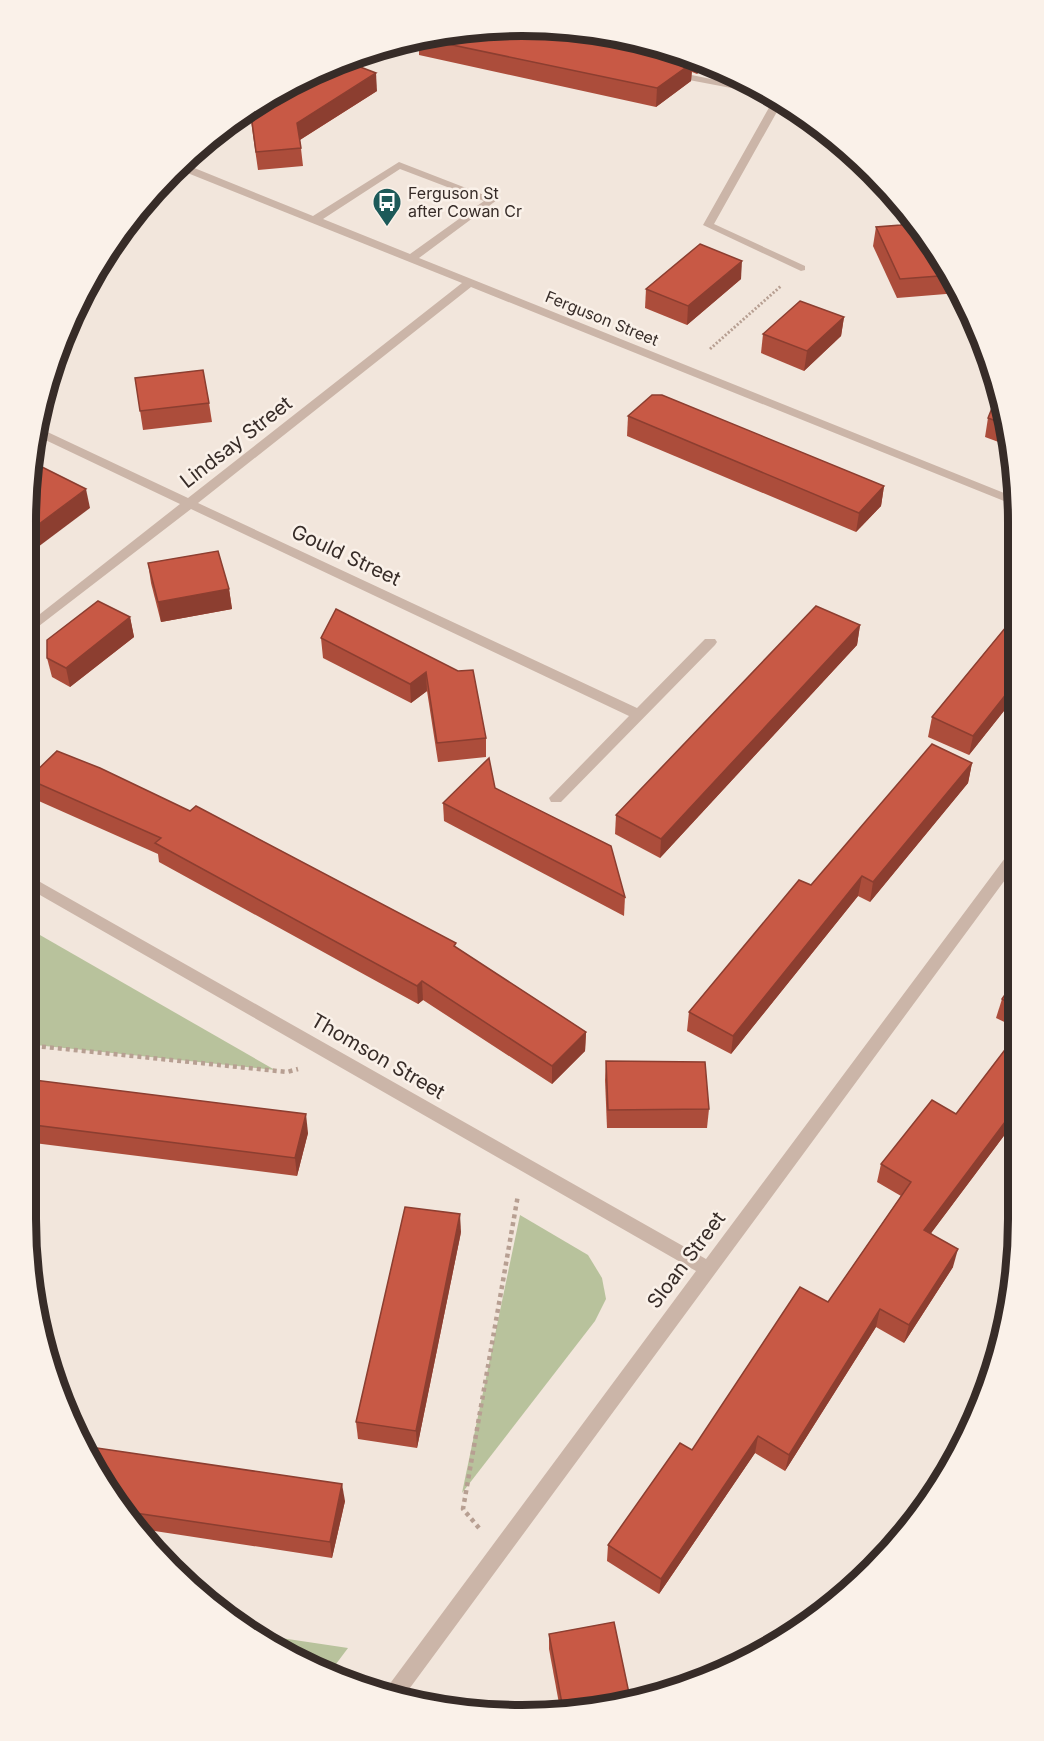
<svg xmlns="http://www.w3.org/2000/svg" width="1044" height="1741" viewBox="0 0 1044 1741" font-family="Inter,sans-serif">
<rect width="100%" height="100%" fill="#f2e6dc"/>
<g fill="#b8c29c">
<path d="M26 927 275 1070 26 1044Z"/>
<path d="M520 1215 588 1255 602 1278 606 1299 595 1321 462 1493Z"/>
<path d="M261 1635 348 1648 330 1672Z"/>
</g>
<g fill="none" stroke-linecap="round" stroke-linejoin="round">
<path stroke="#b79f92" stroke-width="3" stroke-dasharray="2 2" stroke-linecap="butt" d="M710 349 781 286"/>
<g stroke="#b79f92" stroke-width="4.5" stroke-dasharray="4 4" stroke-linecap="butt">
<path d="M26 1045 287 1072 298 1069"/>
<path d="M479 1528 463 1509 518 1195"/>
</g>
<g fill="#cbb5a8" fill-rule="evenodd">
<path d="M672 71 760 89 773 96 668 76V72Z"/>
<path d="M775 97 783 101 714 224 805 266V270L801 271 703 225Z"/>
<path d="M262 101V105L244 116H237Z"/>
<path d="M399 162 497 200 419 258 1014 497V505L471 287 198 503 637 708 705 639H715L717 642 715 645 561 802H551L549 798 629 716 191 509 26 636V625L180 504 37 436 39 428 188 498 462 283 175 168 182 163 313 216ZM400 169 484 201 410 254 323 219Z"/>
<path d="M1016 849V865L404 1696 383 1693 696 1271 26 887V874L706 1259 1011 850Z"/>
</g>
</g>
<g fill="#ac4d3b">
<path d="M522 26 619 35 707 62 697 74 692 72 691 81 656 107 419 55V37L522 28Z"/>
<path d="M377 91 300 140 303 166 258 170 249 107Z"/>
<path d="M901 225 952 273 959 289 958 293 897 298 873 246 876 227Z"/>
<path d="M741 279 687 325 645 308 646 289Z"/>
<path d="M844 317 841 336 804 371 761 353 763 334Z"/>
<path d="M135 378 209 403 212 422 143 430Z"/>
<path d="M999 391 1012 447 985 437 988 418Z"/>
<path d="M628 416 884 486 881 506 856 532 627 436Z"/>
<path d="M148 563 229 589 232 609 161 622 151 583Z"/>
<path d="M1015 616V697L969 755 928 737 932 717Z"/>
<path d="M130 617 134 637 70 687 52 677 47 658Z"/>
<path d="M860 625 857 645 660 858 615 834 616 815Z"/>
<path d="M321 638 458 671 486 738V757L438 762 427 691 411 703 323 658Z"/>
<path d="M26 691H27L32 711 31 764H26Z"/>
<path d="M972 763 968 783 870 902 858 896 731 1054 687 1031 689 1012 811 885Z"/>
<path d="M28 779 457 948 586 1032 585 1051 552 1084 423 1000 418 1004 159 862 158 854 32 798Z"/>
<path d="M495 788 625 897 624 916 444 821 443 803Z"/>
<path d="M1016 979 1017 1028 996 1018 1002 999Z"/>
<path d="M1017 1034V1133L1009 1129 931 1233 953 1267 904 1343 876 1327 785 1471 755 1453 659 1594 607 1561 608 1545 692 1450 828 1302 901 1196 877 1182 881 1164 956 1114Z"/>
<path d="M606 1061 709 1109 707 1128H607L605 1080Z"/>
<path d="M26 1079 308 1133 297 1176 26 1142Z"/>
<path d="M461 1232 417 1448 358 1439 356 1422Z"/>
<path d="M89 1448 345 1501 332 1558 135 1528 128 1521Z"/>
<path d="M549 1634 630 1698 560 1709 549 1649Z"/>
</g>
<g fill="#8c3e30">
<path d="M698 59 707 62 697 74Z"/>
<path d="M692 63 691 81 656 107 657 88Z"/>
<path d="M376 73 377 91 298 141 297 123Z"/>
<path d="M742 261 741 279 687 325 688 306Z"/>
<path d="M844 317 841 336 804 371 807 351Z"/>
<path d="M884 486 881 506 856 532 859 513Z"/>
<path d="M86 489 90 508 26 556 27 533Z"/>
<path d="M229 589 232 609 161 622 158 602Z"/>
<path d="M130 617 134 637 70 687 66 668Z"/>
<path d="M860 625 857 645 660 858 661 839Z"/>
<path d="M426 672 427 691 411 703 410 684Z"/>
<path d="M1015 683V697L969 755 973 736Z"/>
<path d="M27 691 32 711 31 764 26 746Z"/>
<path d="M972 763 968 783 870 902 873 882Z"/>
<path d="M862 876 858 896 731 1054 733 1036Z"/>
<path d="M422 981 423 1000 418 1004 417 986Z"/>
<path d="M586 1032 585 1051 552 1084V1066Z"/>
<path d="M1014 1110 1009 1129 920 1248 924 1230Z"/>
<path d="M306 1114 308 1133 297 1176 295 1158Z"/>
<path d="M460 1214 461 1232 417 1448 416 1431Z"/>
<path d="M958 1249 953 1267 904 1343 909 1325Z"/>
<path d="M880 1309 876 1327 785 1471 789 1455Z"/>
<path d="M758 1436 755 1453 659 1594 661 1579Z"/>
<path d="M342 1484 345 1501 332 1558 330 1542Z"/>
</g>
<g fill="#c85945" stroke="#8c3e30" stroke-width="1.5">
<path d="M516 26 692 63 657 88 419 38 425 35Z"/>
<path d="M582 31 619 35 661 48Z"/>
<path d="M342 60 376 73 297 123 301 148 256 152 250 107 332 63Z"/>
<path d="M908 212 952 273V275L900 279 876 227 901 225Z"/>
<path d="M700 244 742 261 688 306 646 289Z"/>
<path d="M800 301 844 317 807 351 763 334Z"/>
<path d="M203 370 209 403 140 411 135 378Z"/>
<path d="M999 391 1007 425 988 418Z"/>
<path d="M652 395H662L884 486 859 513 628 416Z"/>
<path d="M32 462 86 489 27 533V489Z"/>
<path d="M218 551 229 589 158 602 148 563Z"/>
<path d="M98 601 130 617 66 668 47 658V640Z"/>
<path d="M816 606 860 625 661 839 616 815Z"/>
<path d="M336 609 458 671 473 670 486 738 437 743 426 672 410 684 321 638Z"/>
<path d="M1015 616V683L973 736 932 717Z"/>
<path d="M26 691H27L26 728Z"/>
<path d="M932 744 972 763 873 882 862 876 733 1036 689 1012 799 880 811 885Z"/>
<path d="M57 751 100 768 190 811 196 806 456 943 454 946 586 1032 552 1066 422 981 417 986 155 843 161 838 28 779Z"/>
<path d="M489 758 495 788 611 846 625 897 443 803Z"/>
<path d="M1016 979V1007L1002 999Z"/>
<path d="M1017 1034V1112L1014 1110 924 1230 958 1249 909 1325 880 1309 789 1455 758 1436 661 1579 608 1545 680 1443 692 1450 800 1287 828 1302 911 1182 881 1164 932 1100 956 1114Z"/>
<path d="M606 1061 705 1062 709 1109 608 1110Z"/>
<path d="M26 1079 306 1114 295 1158 26 1124Z"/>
<path d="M405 1207 460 1214 416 1431 356 1422Z"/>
<path d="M90 1447 342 1484 330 1542 122 1511 89 1448Z"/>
<path d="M614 1622 630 1698 563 1709 549 1634Z"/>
</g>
<defs>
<g id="bus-pin" transform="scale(1.5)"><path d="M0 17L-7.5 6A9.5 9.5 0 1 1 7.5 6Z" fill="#1d5a59" stroke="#faf1e9"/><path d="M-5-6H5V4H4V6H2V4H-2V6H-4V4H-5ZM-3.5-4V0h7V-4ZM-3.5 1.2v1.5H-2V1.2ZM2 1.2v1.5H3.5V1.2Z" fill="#fff"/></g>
</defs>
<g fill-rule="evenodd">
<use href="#bus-pin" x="387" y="202"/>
</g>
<g text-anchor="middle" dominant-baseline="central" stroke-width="5" stroke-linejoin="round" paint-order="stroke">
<g font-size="16" fill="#372c28" stroke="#faf1e9" text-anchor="start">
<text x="408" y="193">Ferguson St<tspan x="408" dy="18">after Cowan Cr</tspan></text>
</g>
<g font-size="16" fill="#372c28" stroke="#faf1e9">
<text transform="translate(602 318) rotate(22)">Ferguson Street</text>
</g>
<g font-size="20" fill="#372c28" stroke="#faf1e9">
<text transform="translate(236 442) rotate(-38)">Lindsay Street</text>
<text transform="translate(346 555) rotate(25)">Gould Street</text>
<text transform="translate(378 1056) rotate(30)">Thomson Street</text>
<text transform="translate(686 1260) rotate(-53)">Sloan Street</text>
</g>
</g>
<path d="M0 0H1044V1741H0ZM522 36H522A486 486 0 0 1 1008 522V1219A486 486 0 0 1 522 1705H522A486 486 0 0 1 36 1219V522A486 486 0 0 1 522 36Z" fill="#faf1e9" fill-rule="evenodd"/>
<path fill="none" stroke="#372c28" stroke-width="8" d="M522 36H522A486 486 0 0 1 1008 522V1219A486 486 0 0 1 522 1705H522A486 486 0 0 1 36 1219V522A486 486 0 0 1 522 36Z"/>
</svg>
